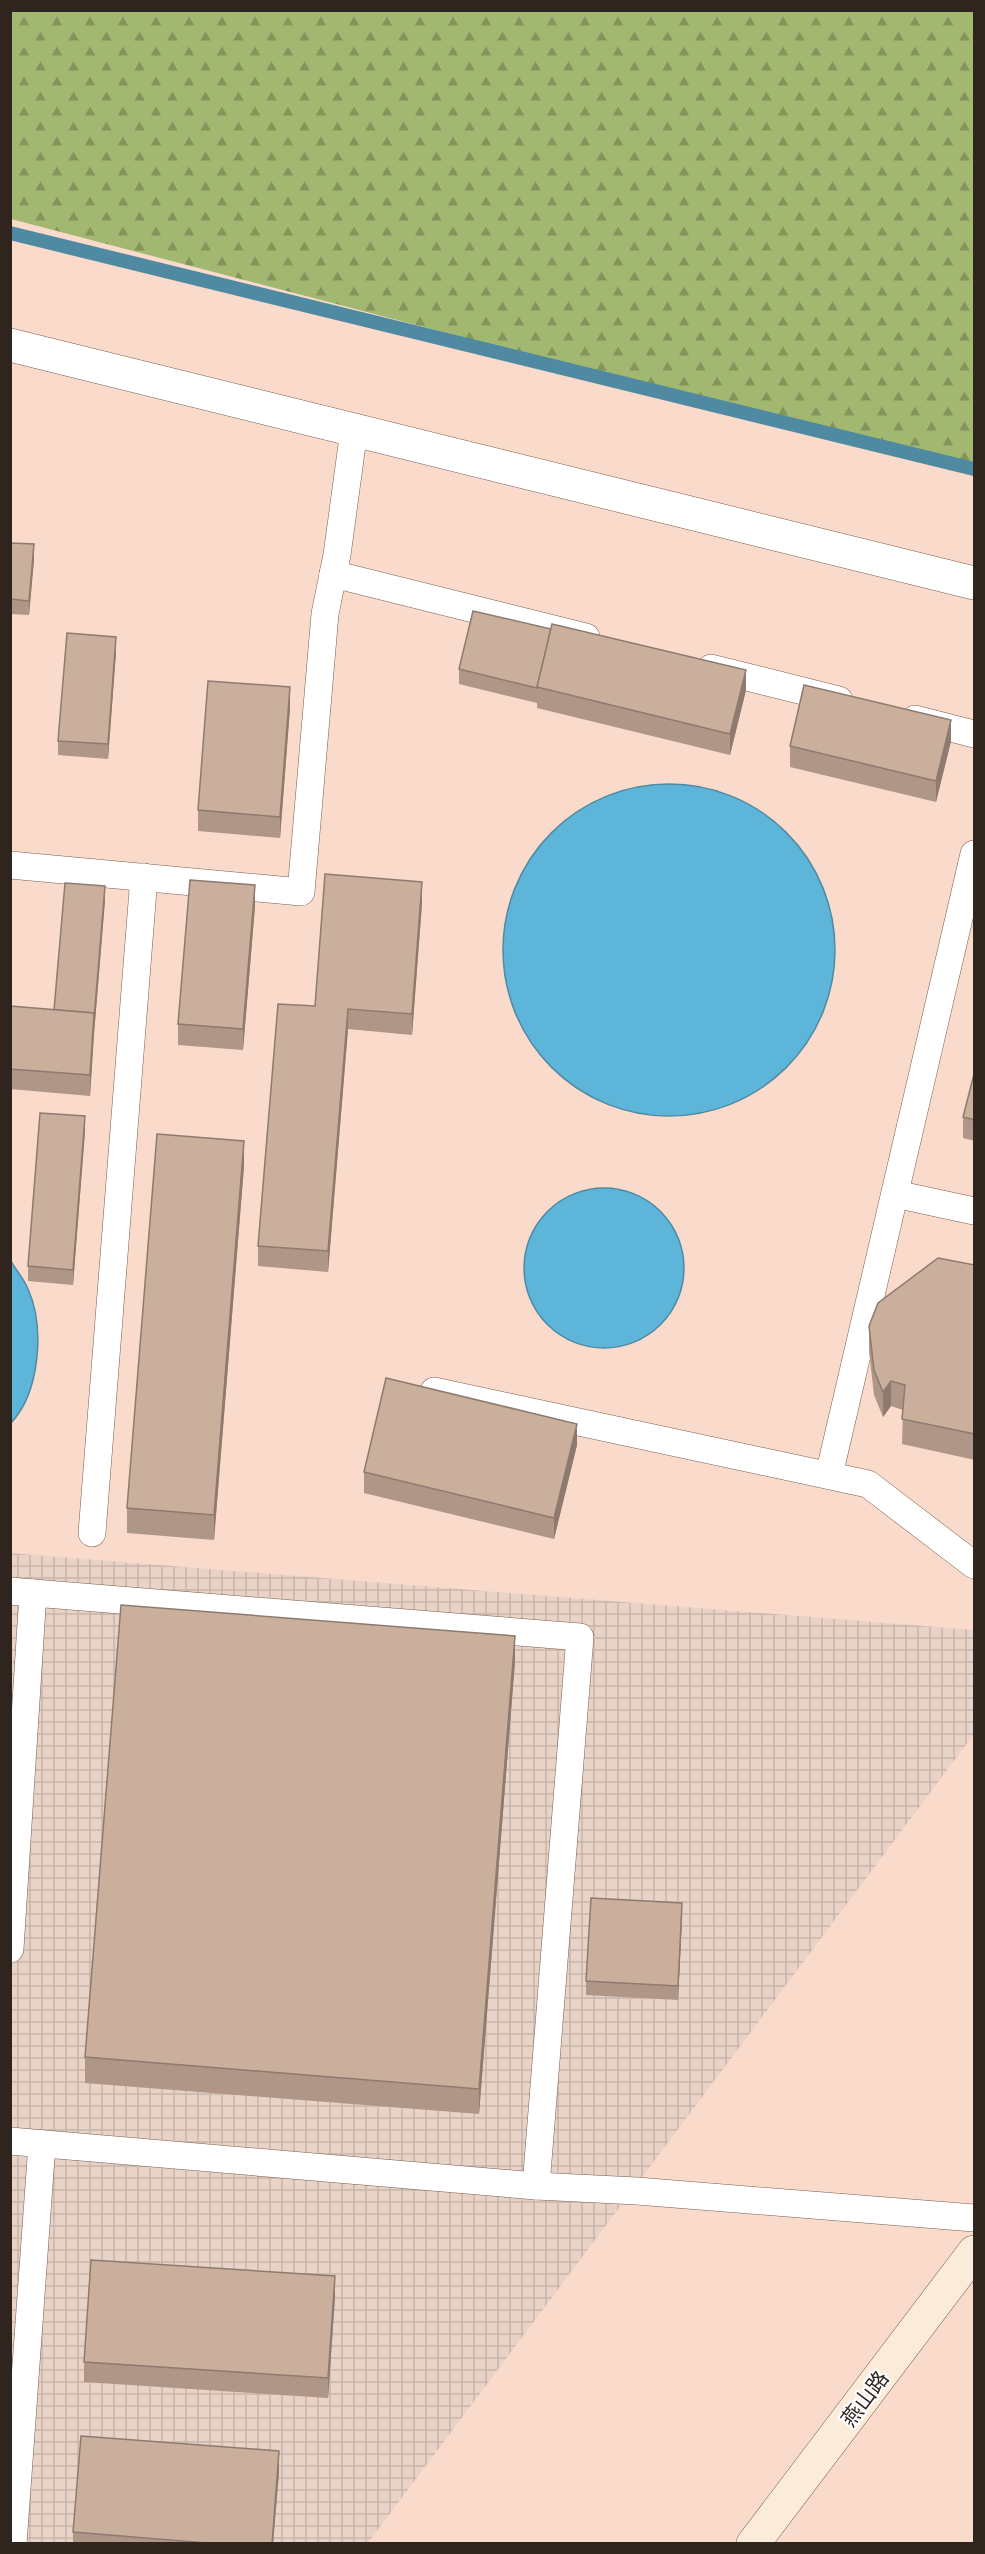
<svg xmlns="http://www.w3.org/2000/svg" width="985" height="2554" viewBox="0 0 985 2554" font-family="Lato,'Noto Sans SC',sans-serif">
<defs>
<pattern id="industrial-grid" width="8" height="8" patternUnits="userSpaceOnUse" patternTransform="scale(1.5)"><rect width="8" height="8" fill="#e9d3c7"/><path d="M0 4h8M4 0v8" fill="none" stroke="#c8b5aa"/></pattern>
<pattern id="forest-firs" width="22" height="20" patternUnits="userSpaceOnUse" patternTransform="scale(1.5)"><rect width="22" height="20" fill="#a2b870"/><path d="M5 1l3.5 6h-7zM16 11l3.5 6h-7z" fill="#84955b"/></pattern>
</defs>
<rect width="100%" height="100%" fill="#fadaca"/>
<path fill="url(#industrial-grid)" d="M10 1553 974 1630V1734L368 2543H11Z"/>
<path fill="url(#forest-firs)" d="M10 11H974V471L11 219Z"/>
<g fill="#5db5da" stroke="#508aa2" stroke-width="1.5">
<circle cx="669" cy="950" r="166"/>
<circle cx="604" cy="1268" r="80"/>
<path d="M11 1261C16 1270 24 1279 28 1289 45 1327 40 1392 11 1423Z"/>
</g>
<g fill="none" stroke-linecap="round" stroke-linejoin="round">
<path stroke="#508aa2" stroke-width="14" d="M10 233 974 469"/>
<g stroke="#795e50" stroke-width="28">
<g id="lane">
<path d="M333 574 586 637"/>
<path d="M711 668 839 700"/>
<path d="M915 719 974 734"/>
<path d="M10 865 301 892 325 614 337 555 354 430"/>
<path d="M895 1194 974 1211"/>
<path d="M434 1391 868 1484 974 1565"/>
<path d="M829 1475 974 854"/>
<path d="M92 1533 144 877"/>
<path d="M10 1591 33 1593 10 1949"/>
<path d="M33 1593 580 1637 536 2186"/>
<path d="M10 2141 536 2186 637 2191 974 2218"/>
<path d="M13 2544 42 2144"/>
</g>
</g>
<g stroke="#795e50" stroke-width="34">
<path id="street" d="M10 345 974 583"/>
</g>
<g stroke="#795e50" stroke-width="34">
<path id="secondary" d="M753 2544 974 2252"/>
</g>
<use href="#lane" stroke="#fff" stroke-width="27"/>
<use href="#street" stroke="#fff" stroke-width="33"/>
<use href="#secondary" stroke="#fbecd9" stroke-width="33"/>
</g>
<g fill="#af9687">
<path d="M10 543 34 559 29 615 10 614Z"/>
<path d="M116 652 108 759 58 755V741Z"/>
<path d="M459 669 746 690 730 755 537 708V703L459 684Z"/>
<path d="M290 708 280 838 198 831V810Z"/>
<path d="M951 741 936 802 790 767V746Z"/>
<path d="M105 900 94 1034 90 1096 10 1089V1006L54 1010Z"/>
<path d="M422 903 412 1035 348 1029 328 1272 258 1266V1246L315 1006Z"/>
<path d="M255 906 243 1050 178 1045V1024Z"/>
<path d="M975 1070V1141L963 1138V1117Z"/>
<path d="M85 1131 73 1285 28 1281V1266Z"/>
<path d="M244 1166 214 1540 127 1533V1508Z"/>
<path d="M975 1265V1460L902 1444 903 1410 891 1406 883 1417 874 1395 869 1351V1326Z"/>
<path d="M577 1445 554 1539 364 1493V1472Z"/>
<path d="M515 1661 479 2114 85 2083V2057Z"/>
<path d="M682 1918 678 2000 586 1995V1981Z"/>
<path d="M335 2297 328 2398 84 2382V2362Z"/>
<path d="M279 2472 273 2544H73V2532Z"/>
</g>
<g fill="#8e7a6e">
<path d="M34 544V559L29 615V601Z"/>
<path d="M116 637V652L108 759V744Z"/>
<path d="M746 670V690L730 755V734Z"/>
<path d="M290 687V708L280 838V817Z"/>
<path d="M951 720V741L936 802V781Z"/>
<path d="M422 882V903L412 1035V1014Z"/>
<path d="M255 885V906L243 1050V1029Z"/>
<path d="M105 886V900L94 1034 90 1096V1075L94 1019Z"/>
<path d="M348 1009V1029L328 1272V1251Z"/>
<path d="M85 1116V1131L73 1285V1270Z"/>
<path d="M244 1141V1166L214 1540V1515Z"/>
<path d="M891 1381V1406L883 1417V1392Z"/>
<path d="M577 1424V1445L554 1539V1518Z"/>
<path d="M515 1636V1661L479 2114V2089Z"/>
<path d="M682 1903V1918L678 2000V1986Z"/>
<path d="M335 2276V2297L328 2398V2378Z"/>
<path d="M279 2451V2472L273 2544H272Z"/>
</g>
<g fill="#cbaf9d" stroke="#8e7a6e" stroke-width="1.5">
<path d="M10 543 34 544 29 601 10 599Z"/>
<path d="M473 611 551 629 537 688 459 669Z"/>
<path d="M552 624 746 670 730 734 537 687Z"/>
<path d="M67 633 116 637 108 744 58 741Z"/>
<path d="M208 681 290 687 280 817 198 810Z"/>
<path d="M804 685 951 720 936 781 790 746Z"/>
<path d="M325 874 422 882 412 1014 348 1009 328 1251 258 1246 278 1004 315 1006Z"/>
<path d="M190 880 255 885 243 1029 178 1024Z"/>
<path d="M65 883 105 886 94 1019V1013L54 1010Z"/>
<path d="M10 1006 94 1013 90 1075 10 1069Z"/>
<path d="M975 1070V1120L963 1117Z"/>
<path d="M40 1113 85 1116 73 1270 28 1266Z"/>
<path d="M157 1134 244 1141 214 1515 127 1508Z"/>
<path d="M938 1258 975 1265V1434L902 1419 905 1385 891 1381 883 1392 874 1370 869 1326 878 1303Z"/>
<path d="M386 1378 577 1424 554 1518 364 1472Z"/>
<path d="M121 1605 515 1636 479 2089 85 2057Z"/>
<path d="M591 1898 682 1903 678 1986 586 1981Z"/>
<path d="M91 2260 335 2276 328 2378 84 2362Z"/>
<path d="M81 2436 279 2451 272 2544H219L73 2532Z"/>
</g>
<g text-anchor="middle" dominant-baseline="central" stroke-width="4.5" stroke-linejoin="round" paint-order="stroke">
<g font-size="21" fill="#30241e" stroke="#fff">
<text transform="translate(864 2398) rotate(-53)">燕山路</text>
</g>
</g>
<rect width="985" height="2554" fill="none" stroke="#30241e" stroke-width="24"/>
</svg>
